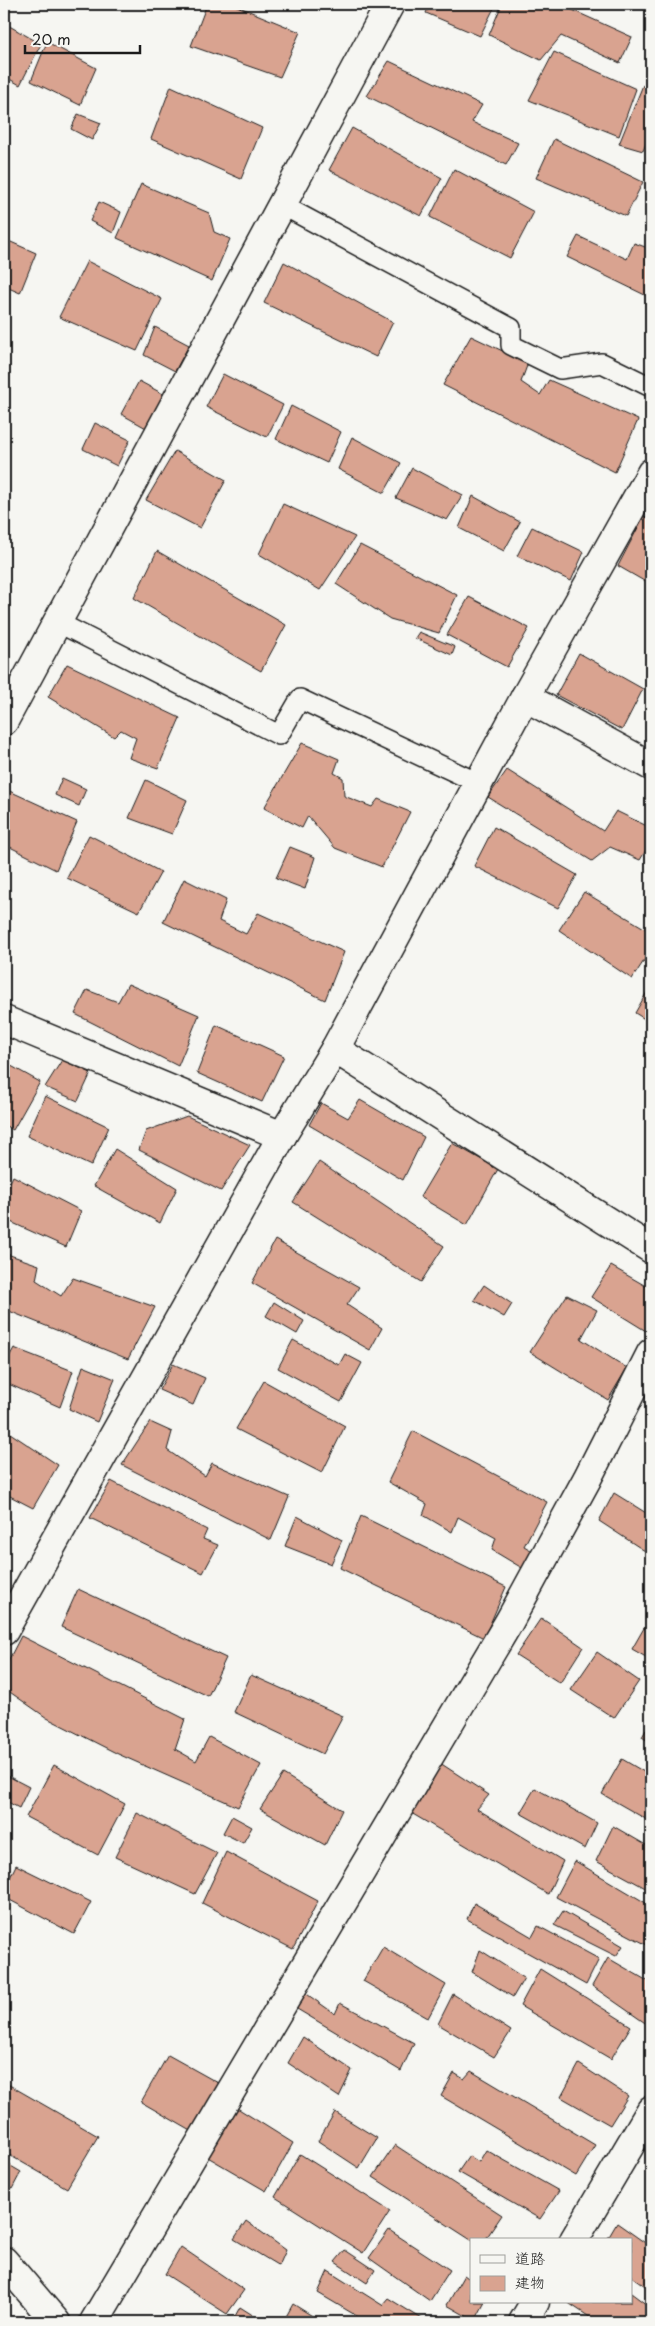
<svg xmlns="http://www.w3.org/2000/svg" width="655" height="2326" viewBox="0 0 655 2326" font-family="'Playpen Sans','Klee One',sans-serif">
<rect width="100%" height="100%" fill="#f6f6f2"/>
<filter id="ink" filterUnits="userSpaceOnUse"><feTurbulence type="fractalNoise" baseFrequency=".02" numOctaves="2"/><feDisplacementMap in="SourceGraphic" scale="10" xChannelSelector="R" yChannelSelector="G"/><feConvolveMatrix kernelMatrix="1 2 1 2 8 2 1 2 1" color-interpolation-filters="sRGB"/></filter>
<g filter="url(#ink)">
<g fill="#d9a390" stroke="#1c1c1c">
<path d="M207 4H232L300 32 280 77 191 46Z"/>
<path d="M430 4H496L480 36 426 13Z"/>
<path d="M502 4H559L632 37 620 63 561 36 541 60 489 35Z"/>
<path d="M4 23 41 44 20 85 4 76Z"/>
<path d="M47 42 96 68 80 105 31 81Z"/>
<path d="M554 52 636 89 619 136 529 100Z"/>
<path d="M389 61 482 105 472 122 518 143 506 165 367 96Z"/>
<path d="M643 85 651 88V131L643 151 619 144Z"/>
<path d="M171 86 262 128 241 179 151 139Z"/>
<path d="M78 114 101 123 92 140 71 129Z"/>
<path d="M352 128 442 178 421 216 329 170Z"/>
<path d="M554 139 643 182 626 216 536 178Z"/>
<path d="M454 169 534 212 510 258 430 217Z"/>
<path d="M141 184 209 213 214 232 230 239 212 281 117 238Z"/>
<path d="M99 202 121 212 113 233 90 221Z"/>
<path d="M578 236 627 259 634 243 651 249V298L567 257Z"/>
<path d="M4 239 36 253 20 293 4 286Z"/>
<path d="M87 261 162 299 137 351 59 317Z"/>
<path d="M284 262 393 322 376 357 264 303Z"/>
<path d="M155 327 189 345 175 371 144 355Z"/>
<path d="M471 336 528 363 521 382 540 395 549 380 638 420 615 472 443 385Z"/>
<path d="M223 374 283 405 267 437 206 407Z"/>
<path d="M139 381 165 395 148 429 121 414Z"/>
<path d="M291 406 341 432 327 463 276 439Z"/>
<path d="M95 423 130 440 117 466 83 449Z"/>
<path d="M352 437 401 463 384 493 338 469Z"/>
<path d="M175 451 226 480 200 528 146 500Z"/>
<path d="M412 468 463 495 447 520 396 498Z"/>
<path d="M473 496 520 522 504 551 459 528Z"/>
<path d="M283 504 355 537 320 590 259 554Z"/>
<path d="M644 516 651 520V585L618 566Z"/>
<path d="M532 527 584 552 571 581 517 556Z"/>
<path d="M360 545 457 595 439 633 390 619 336 584Z"/>
<path d="M157 551 286 625 261 671 134 598Z"/>
<path d="M469 597 529 628 507 667 447 635Z"/>
<path d="M419 632 455 647 452 655 415 638Z"/>
<path d="M579 653 643 689 622 730 556 695Z"/>
<path d="M67 664 180 718 158 768 129 758 136 738 121 730 114 737 48 697Z"/>
<path d="M302 743 339 759 334 773 343 778 344 796 372 807 378 799 410 812 382 867 335 848 308 816 302 828 264 808Z"/>
<path d="M507 770 603 831 616 811 651 828V842L640 860 610 847 592 861 488 797Z"/>
<path d="M62 778 86 789 79 806 55 795Z"/>
<path d="M146 780 187 800 172 834 129 818Z"/>
<path d="M5 789 77 822 56 870 4 844Z"/>
<path d="M494 827 577 875 558 908 474 866Z"/>
<path d="M89 835 161 872 139 912 67 878Z"/>
<path d="M290 847 315 857 305 889 276 878Z"/>
<path d="M184 879 226 900 219 921 246 934 258 913 344 952 325 1000 163 922Z"/>
<path d="M584 892 651 932V950L632 979 559 930Z"/>
<path d="M128 984 199 1015 178 1066 75 1014 87 990 118 1002Z"/>
<path d="M651 985V1023L635 1013Z"/>
<path d="M216 1025 284 1056 262 1102 197 1073Z"/>
<path d="M62 1060 91 1073 78 1101 45 1087Z"/>
<path d="M4 1062 40 1082 13 1130 4 1125Z"/>
<path d="M45 1096 109 1127 91 1166 27 1136Z"/>
<path d="M360 1100 424 1137 403 1180 309 1125 321 1103 348 1118Z"/>
<path d="M187 1116 250 1145 221 1191 139 1150 146 1131Z"/>
<path d="M452 1143 498 1169 467 1225 420 1197Z"/>
<path d="M115 1149 177 1188 160 1223 94 1186Z"/>
<path d="M319 1162 444 1246 421 1282 293 1202Z"/>
<path d="M13 1176 81 1211 66 1247 4 1219V1195Z"/>
<path d="M275 1240 359 1287 347 1305 382 1328 370 1350 252 1283Z"/>
<path d="M4 1253 39 1265 36 1280 61 1296 73 1278 155 1307 128 1359 4 1309Z"/>
<path d="M611 1266 651 1289V1323L646 1331 591 1297Z"/>
<path d="M484 1285 512 1304 504 1317 474 1300Z"/>
<path d="M567 1295 597 1310 581 1339 627 1368 608 1400 530 1352Z"/>
<path d="M274 1302 304 1321 297 1334 266 1316Z"/>
<path d="M293 1340 339 1365 345 1354 362 1363 341 1402 278 1368Z"/>
<path d="M14 1348 73 1371 60 1407 4 1382V1366Z"/>
<path d="M173 1364 205 1378 193 1405 159 1390Z"/>
<path d="M83 1366 115 1379 97 1422 69 1409Z"/>
<path d="M264 1381 345 1426 322 1473 236 1429Z"/>
<path d="M150 1422 172 1432 167 1450 205 1476 212 1463 289 1497 271 1540 122 1465Z"/>
<path d="M4 1429 58 1465 33 1508 4 1493Z"/>
<path d="M413 1431 547 1502 524 1546 536 1553 527 1571 492 1550 496 1538 458 1517 452 1532 423 1515 427 1504 388 1482Z"/>
<path d="M111 1481 207 1530 203 1539 218 1545 203 1573 90 1518Z"/>
<path d="M614 1493 651 1516V1555L599 1521Z"/>
<path d="M297 1516 342 1540 331 1564 285 1546Z"/>
<path d="M361 1516 506 1587 484 1638 340 1568Z"/>
<path d="M78 1589 226 1658 208 1696 61 1627Z"/>
<path d="M541 1618 583 1647 560 1683 516 1655Z"/>
<path d="M644 1628 651 1633V1660L632 1649Z"/>
<path d="M21 1636 185 1719 175 1749 196 1761 209 1737 261 1765 238 1807 118 1754 47 1718 4 1688V1669Z"/>
<path d="M597 1652 639 1681 614 1718 571 1690Z"/>
<path d="M251 1675 343 1716 323 1754 234 1712Z"/>
<path d="M651 1721V1743L642 1737Z"/>
<path d="M622 1759 651 1776V1822L602 1794Z"/>
<path d="M437 1761 489 1795 477 1809 563 1861 548 1894 406 1810Z"/>
<path d="M54 1765 125 1804 98 1855 26 1817Z"/>
<path d="M4 1774 29 1787 19 1808 4 1800Z"/>
<path d="M283 1774 342 1810 325 1845 260 1809Z"/>
<path d="M535 1788 597 1823 585 1849 520 1813Z"/>
<path d="M137 1813 217 1853 195 1894 115 1857Z"/>
<path d="M232 1816 252 1827 243 1843 223 1833Z"/>
<path d="M613 1826 651 1848V1891L596 1861Z"/>
<path d="M226 1852 318 1901 293 1949 202 1903Z"/>
<path d="M575 1861 651 1906V1947L556 1897Z"/>
<path d="M16 1865 91 1902 74 1934 4 1897V1890Z"/>
<path d="M474 1903 532 1937 538 1926 599 1959 586 1985 467 1919Z"/>
<path d="M563 1911 623 1946 616 1956 554 1925Z"/>
<path d="M383 1947 446 1985 428 2018 363 1981Z"/>
<path d="M480 1950 524 1978 513 1997 472 1972Z"/>
<path d="M608 1958 651 1983V2027L592 1986Z"/>
<path d="M540 1969 631 2026 611 2059 520 2006Z"/>
<path d="M301 1990 335 2014 340 2003 414 2043 401 2071 292 2006Z"/>
<path d="M453 1994 511 2031 494 2057 438 2024Z"/>
<path d="M303 2037 352 2070 339 2097 288 2063Z"/>
<path d="M168 2055 220 2084 193 2132 141 2102Z"/>
<path d="M579 2064 628 2096 610 2125 561 2097Z"/>
<path d="M471 2071 595 2145 576 2176 441 2096 454 2073 464 2079Z"/>
<path d="M4 2082 98 2136 67 2188 4 2152Z"/>
<path d="M234 2106 293 2143 266 2191 206 2156Z"/>
<path d="M335 2112 377 2138 359 2168 318 2141Z"/>
<path d="M395 2145 502 2215 485 2240H471L373 2177Z"/>
<path d="M486 2150 559 2191 540 2219 458 2172 469 2156 479 2162Z"/>
<path d="M300 2154 390 2211 363 2253 275 2197Z"/>
<path d="M4 2162 21 2172 12 2189 4 2185Z"/>
<path d="M246 2221 286 2250 279 2266 234 2239Z"/>
<path d="M617 2223 651 2247V2290L631 2276V2240H607Z"/>
<path d="M389 2230 450 2270 430 2301 369 2258Z"/>
<path d="M181 2247 244 2290 227 2314 165 2274Z"/>
<path d="M345 2250 375 2270 367 2283 335 2262Z"/>
<path d="M328 2271 382 2305 388 2298 427 2322H367L318 2293Z"/>
<path d="M464 2275 471 2280V2302H485L475 2321 447 2305Z"/>
<path d="M631 2293 651 2308V2322H597L567 2302H631Z"/>
<path d="M293 2304 322 2322H283Z"/>
<path d="M240 2307 262 2321V2322H237L233 2320Z"/>
</g>
<g fill="none" stroke-linecap="round" stroke-linejoin="round">
<g stroke="#1c1c1c" stroke-width="22">
<g id="lane">
<path d="M282 205 511 328V345L560 369 602 363 651 387"/>
<path d="M57 622 279 735 300 699 478 783"/>
</g>
</g>
<g stroke="#1c1c1c" stroke-width="31">
<g id="street">
<path d="M525 697 651 766"/>
<path d="M4 721 390 4"/>
<path d="M4 1020 282 1136"/>
<path d="M335 1049 651 1249"/>
<path d="M4 1631 282 1136 335 1049 525 697 651 473"/>
<path d="M4 2261 56 2322"/>
<path d="M94 2322 509 1622 587 1479 651 1353"/>
</g>
</g>
<g stroke="#1c1c1c" stroke-width="31">
<g id="secondary">
<path d="M574 2240 651 2110"/>
<path d="M523 2322 535 2302"/>
</g>
</g>
<use href="#lane" stroke="#f6f6f2" stroke-width="19"/>
<use href="#street" stroke="#f6f6f2" stroke-width="28"/>
<use href="#secondary" stroke="#f6f6f2" stroke-width="28"/>
</g>
</g>
<rect width="655" height="2326" fill="none" stroke="#f6f6f2" stroke-width="20"/>
<rect x="10" y="10" width="635" height="2306" fill="none" stroke="#1c1c1c" stroke-width="2" filter="url(#ink)"/>
<rect x="470" y="2238" width="162" height="65" fill="#f6f6f2" stroke="#9f9f9c"/>
<rect x="480" y="2255" width="25" height="8" fill="#f6f6f2" stroke="#9f9f9c"/>
<text x="515" y="2264" font-size="15" fill="#1c1c1c">道路</text>
<rect x="480" y="2276" width="25" height="15" fill="#d9a390" stroke="#9f9f9c"/>
<text x="515" y="2288" font-size="15" fill="#1c1c1c">建物</text>
<path d="M25 45v8h115v-8" fill="none" stroke="#1c1c1c" stroke-width="2.5"/>
<text x="32" y="45" font-size="15" fill="#1c1c1c" stroke="#f6f6f2" stroke-width="4" paint-order="stroke">20 m</text>
</svg>
